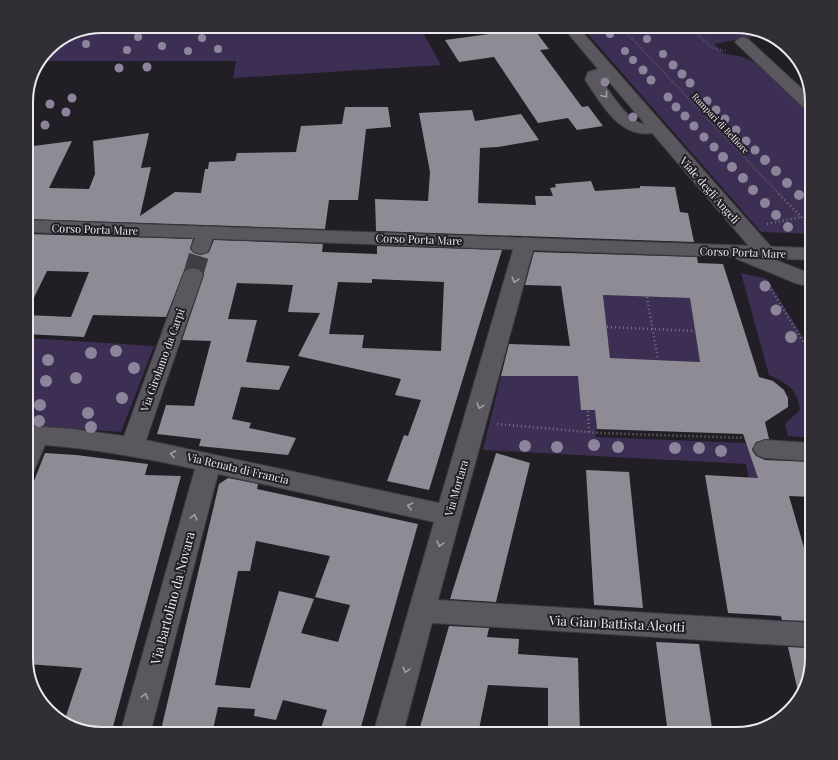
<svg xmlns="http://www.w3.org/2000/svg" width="838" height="760" viewBox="0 0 838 760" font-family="'Playfair Display',serif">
<rect width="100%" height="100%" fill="#211e25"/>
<g fill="#3d2f54">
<path d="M102 26H419L441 65 233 78 236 61H40L52 45Z"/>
<path d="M581 26H736L765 32 768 34 714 44 725 54 739 56 755 62 812 116V234L761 232Z"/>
<path d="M741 273 767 279 812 352V438L788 436 785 424 800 410C797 388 788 384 769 375Z"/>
<path d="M603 295 690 298 700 362 610 358Z"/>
<path d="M26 338 154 346 121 432 26 426Z"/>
<path d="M501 376H592L580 395 581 410H595L597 429 595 437 746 443 772 510 805 627 776 616 746 464 483 450Z"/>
</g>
<g fill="#8e8b94" fill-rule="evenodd">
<path d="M533 28 549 49 540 50 582 107 588 106 603 126 577 130 568 118 538 123 494 57 459 62 445 40Z"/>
<path d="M345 107H388L391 127 366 129 358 200H329L325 229 26 219V147L72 141 49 188 89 189 95 174 93 141 149 133 141 168 151 167 140 216 175 192 201 193 205 169H208L209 162 235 161 237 153 296 152 301 126 342 124Z"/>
<path d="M472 110 475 121 521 114 539 140 498 147 480 148 478 203 536 205 535 196H553L550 188 556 187 555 184 591 181 595 191 640 188V186L675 187 680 212 688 213 694 242 376 231 375 199 428 201 430 172 419 113Z"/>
<path d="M26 234 193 239 190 249 194 253 201 255 209 252 214 240 323 244 322 252 377 254V246L502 250 429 490 387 481 404 435 408 436 421 400 395 395 401 379 298 356 320 313 288 312 293 285 237 283 228 319 257 320 246 362 290 366 279 390 241 387 232 419 251 423 249 428 296 438 288 455 199 446 201 439 157 434 166 405 194 406 211 341 182 340 204 275 201 269 193 267 185 269 166 317 93 315 84 337 26 334V315L71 317 89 272 47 271 26 314ZM372 279 444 282 441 351 362 348 364 335 329 334 338 282 372 283Z"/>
<path d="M534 252 697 257 698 263 723 264 759 377 773 381 784 390 788 398V407L765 422 769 439 756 442 752 450 756 456 765 460 812 462V497L789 496 812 575V621L782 620 781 616 728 613 705 475 758 478 743 434 597 429 595 410H581L578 376H501L509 344 570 346 561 286 525 285ZM603 295 690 298 700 362 610 358Z"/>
<path d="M45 453 76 455 148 464 145 475 181 476 111 734H102L73 728 64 722 82 668 27 664 26 662V501Z"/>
<path d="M496 453 530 463 496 602 450 599Z"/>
<path d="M586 470 629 472 643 608 594 605Z"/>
<path d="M228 478 258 484 257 489 418 524 359 734H319L327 710 283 700 276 720 254 716 255 709 218 707 212 734H160L219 484ZM256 541 330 556 315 597 350 605 338 642 301 633 314 599 279 591 250 688 215 685 238 571H250Z"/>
<path d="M449 626 489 628 487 637 519 639 518 654 578 658 580 734H548V688L488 685 478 734H418Z"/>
<path d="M656 642 699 644 713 734H668Z"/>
<path d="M788 647 812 648V662L798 692Z"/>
</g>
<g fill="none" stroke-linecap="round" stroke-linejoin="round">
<path stroke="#3f3c43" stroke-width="20" stroke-dasharray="20 10" stroke-linecap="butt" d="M193 275 201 248"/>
<g stroke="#3c3a3f" stroke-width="2">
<g id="minor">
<path d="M562 26H577L772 248 775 252 772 256 768 257 809 273 812 278 809 283 802 285 795 283 737 259 734 255 737 251 744 249 754 252 652 133C620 139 601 103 585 80L588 72 598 69ZM605 77 645 124C629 124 610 91 601 80Z"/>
<path d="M743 37 748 39 811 97 812 112 806 110 738 45 735 42 738 39Z"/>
<path d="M206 226 213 228 215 232 208 252 201 254 194 252 191 248 199 228Z"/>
<path d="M525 237 532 239 535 243 438 600 812 623V647L432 623 403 734H373L434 522 218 474 150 734H120L195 469C145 458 96 449 45 445L34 471 26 473V426L72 429 124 436 183 275 186 270 193 268 200 270 203 275 146 440 439 503 515 243 518 239Z"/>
<path d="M765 440 812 443V461L765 458 757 455 753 449 757 443Z"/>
</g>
</g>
<g stroke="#3c3a3f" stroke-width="2">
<path id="tertiary" d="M26 220 812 248V260L26 232Z"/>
</g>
<g stroke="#757379" stroke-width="2" stroke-dasharray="0.5 2" stroke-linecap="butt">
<path d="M620 26 780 195"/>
<path d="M689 26 712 48 727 51"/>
</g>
<g stroke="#757379" stroke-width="2.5" stroke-dasharray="1 3" stroke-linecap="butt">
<path d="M779 194 812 228"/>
<path d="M767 224 801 217"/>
<path d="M769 286 812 356"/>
<path d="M647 297 658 360"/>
<path d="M607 327 696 331"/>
<path d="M588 411 589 432"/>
<path d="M497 424 599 433 746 438"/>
</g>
<use href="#minor" fill="#5a575f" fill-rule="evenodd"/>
<use href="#tertiary" fill="#5a575f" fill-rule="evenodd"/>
</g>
<g fill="#8c849a">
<circle cx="610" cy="34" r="4"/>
<circle cx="138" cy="37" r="4"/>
<circle cx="202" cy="38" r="4"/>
<circle cx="647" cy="39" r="4"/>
<circle cx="86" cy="44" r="4"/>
<circle cx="162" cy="46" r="4"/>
<circle cx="218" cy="49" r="4"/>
<circle cx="127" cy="50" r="4"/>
<circle cx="188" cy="51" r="4"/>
<circle cx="625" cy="51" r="4"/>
<circle cx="663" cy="54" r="4"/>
<circle cx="633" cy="60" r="4"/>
<circle cx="673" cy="65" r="4.5"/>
<circle cx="147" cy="67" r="4.5"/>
<circle cx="119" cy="68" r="4.5"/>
<circle cx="643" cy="70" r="4.5"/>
<circle cx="682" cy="74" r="4.5"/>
<circle cx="651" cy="80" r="4.5"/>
<circle cx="605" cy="82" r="4.5"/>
<circle cx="690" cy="83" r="4.5"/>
<circle cx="668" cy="97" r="4.5"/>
<circle cx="72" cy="98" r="4.5"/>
<circle cx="707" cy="101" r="4.5"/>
<circle cx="50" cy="104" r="4.5"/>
<circle cx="676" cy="107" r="4.5"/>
<circle cx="716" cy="110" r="4.5"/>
<circle cx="66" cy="112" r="4.5"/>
<circle cx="685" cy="116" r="4.5"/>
<circle cx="633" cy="117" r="4.5"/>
<circle cx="725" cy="119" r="4.5"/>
<circle cx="45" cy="125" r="4.5"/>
<circle cx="694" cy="126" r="4.5"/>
<circle cx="736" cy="130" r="4.5"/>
<circle cx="704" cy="137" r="4.5"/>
<circle cx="746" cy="141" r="4.5"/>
<circle cx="714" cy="147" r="4.5"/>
<circle cx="755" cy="150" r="4.5"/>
<circle cx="723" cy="157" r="5"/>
<circle cx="765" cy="160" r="5"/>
<circle cx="732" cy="167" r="5"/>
<circle cx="776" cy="171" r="5"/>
<circle cx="743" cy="178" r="5"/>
<circle cx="787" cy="183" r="5"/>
<circle cx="753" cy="190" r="5"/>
<circle cx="799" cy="195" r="5"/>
<circle cx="765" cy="203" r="5"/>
<circle cx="776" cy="215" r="5"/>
<circle cx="788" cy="227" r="5"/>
<circle cx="765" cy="286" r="5.5"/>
<circle cx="776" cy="310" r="5.5"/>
<circle cx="791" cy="337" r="6"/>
<circle cx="116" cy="351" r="6"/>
<circle cx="91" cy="353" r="6"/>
<circle cx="48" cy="360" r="6"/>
<circle cx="134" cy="368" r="6"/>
<circle cx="76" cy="378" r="6"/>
<circle cx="46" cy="381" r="6"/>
<circle cx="122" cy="398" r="6"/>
<circle cx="40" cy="405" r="6"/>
<circle cx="88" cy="413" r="6"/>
<circle cx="39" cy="421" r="6"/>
<circle cx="91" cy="427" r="6"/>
<circle cx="594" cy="445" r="6"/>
<circle cx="525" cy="446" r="6"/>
<circle cx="557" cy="447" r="6"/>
<circle cx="618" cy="447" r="6"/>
<circle cx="675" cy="448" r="6"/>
<circle cx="699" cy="448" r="6"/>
<circle cx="721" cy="451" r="6"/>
</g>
<defs><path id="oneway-chevron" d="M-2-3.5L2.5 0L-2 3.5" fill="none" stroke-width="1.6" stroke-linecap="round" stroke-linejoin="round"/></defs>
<g stroke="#a2a0a6">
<use href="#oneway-chevron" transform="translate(605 95) rotate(52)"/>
<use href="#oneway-chevron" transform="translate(515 280) rotate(106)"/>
<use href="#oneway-chevron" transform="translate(480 406) rotate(106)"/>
<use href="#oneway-chevron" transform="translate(173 454) rotate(-167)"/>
<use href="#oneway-chevron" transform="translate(410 506) rotate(-168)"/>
<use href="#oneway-chevron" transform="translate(194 517) rotate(-75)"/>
<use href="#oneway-chevron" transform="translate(440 544) rotate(105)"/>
<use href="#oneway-chevron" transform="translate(406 670) rotate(106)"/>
<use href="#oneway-chevron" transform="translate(145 696) rotate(-75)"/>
</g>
<g text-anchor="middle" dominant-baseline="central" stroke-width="4" stroke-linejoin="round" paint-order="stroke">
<g font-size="9" fill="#ebe9ee" stroke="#211e25">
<text transform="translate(721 123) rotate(47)">Rampari di Belfiore</text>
</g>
<g font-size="11" fill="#ebe9ee" stroke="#211e25">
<text transform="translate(710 190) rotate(49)">Viale degli Angeli</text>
<text transform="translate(95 229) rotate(2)">Corso Porta Mare</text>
<text transform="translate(419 239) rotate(2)">Corso Porta Mare</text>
<text transform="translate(743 252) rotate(2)">Corso Porta Mare</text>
<text transform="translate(162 360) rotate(-70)">Via Girolamo da Carpi</text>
<text transform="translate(238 468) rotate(13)">Via Renata di Francia</text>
<text transform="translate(456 488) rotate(-74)">Via Mortara</text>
</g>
<g font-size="13" fill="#ebe9ee" stroke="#211e25">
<text transform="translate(172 598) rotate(-75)">Via Bartolino da Novara</text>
<text transform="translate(617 623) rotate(3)">Via Gian Battista Aleotti</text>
</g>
</g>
<path d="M0 0H838V760H0ZM102 33H736A69 69 0 0 1 805 102V658A69 69 0 0 1 736 727H102A69 69 0 0 1 33 658V102A69 69 0 0 1 102 33Z" fill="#312e35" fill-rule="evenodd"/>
<path fill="none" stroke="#ebe9ee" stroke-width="2" d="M102 33H736A69 69 0 0 1 805 102V658A69 69 0 0 1 736 727H102A69 69 0 0 1 33 658V102A69 69 0 0 1 102 33Z"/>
</svg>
